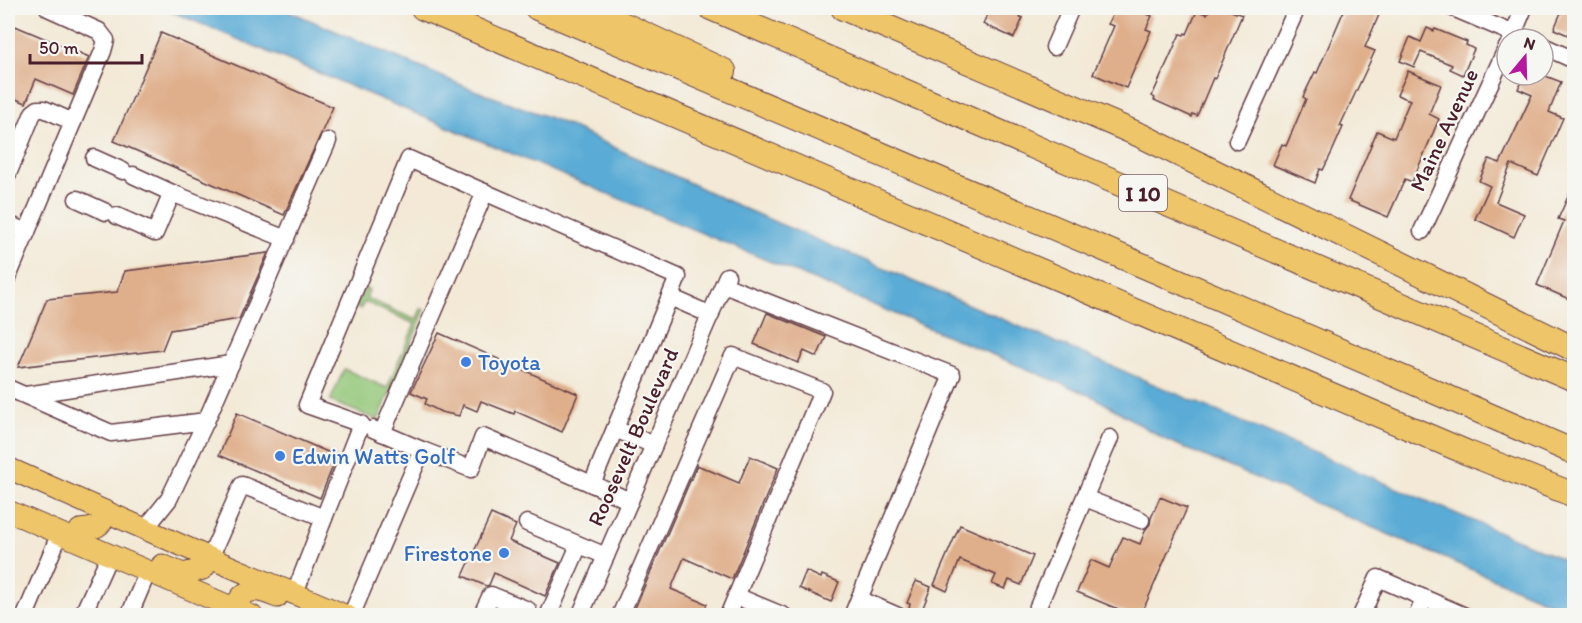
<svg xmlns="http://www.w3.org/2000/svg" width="1582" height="623" viewBox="0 0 1582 623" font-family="Itim,sans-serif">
<rect width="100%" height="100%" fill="#f6f6f2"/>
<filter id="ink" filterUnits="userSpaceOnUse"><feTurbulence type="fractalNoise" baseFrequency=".0167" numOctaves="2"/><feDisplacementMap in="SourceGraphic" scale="12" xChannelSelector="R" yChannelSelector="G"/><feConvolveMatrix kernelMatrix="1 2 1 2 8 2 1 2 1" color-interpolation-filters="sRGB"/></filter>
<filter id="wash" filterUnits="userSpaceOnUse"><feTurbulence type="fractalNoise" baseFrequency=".008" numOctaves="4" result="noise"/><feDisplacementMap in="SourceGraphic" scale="24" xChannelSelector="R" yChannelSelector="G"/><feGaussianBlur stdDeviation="1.35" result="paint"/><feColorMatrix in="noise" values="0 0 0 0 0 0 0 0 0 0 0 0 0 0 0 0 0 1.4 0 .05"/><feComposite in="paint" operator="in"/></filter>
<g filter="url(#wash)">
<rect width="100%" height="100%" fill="#f3e9d6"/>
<path fill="#92c677" stroke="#6e7251" stroke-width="1.5" d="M365 288 369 290 366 298 416 320 421 309 425 310 378 420 330 401 344 369 387 388 415 324 365 302 360 309 356 307Z"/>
<path fill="#5aabd5" stroke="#526580" stroke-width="1.5" d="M163 8H282L466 87 556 120 745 209 1574 564V613L1164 439 1094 397Z"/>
<g id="blocks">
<g fill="#dfae8a">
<path d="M990 8H1024L1020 17 1023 18 1014 38 983 24Z"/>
<path d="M1116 8H1132L1152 16 1146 29 1151 31 1126 88 1093 74 1114 26 1108 24Z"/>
<path d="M1210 8H1223L1242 15 1215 79 1213 78 1197 116 1193 114 1192 117 1154 100 1155 98 1152 96 1180 34 1184 35 1185 33 1187 34 1197 11 1207 14Z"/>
<path d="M1345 8H1382L1365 47 1375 51 1340 126 1343 127 1332 152 1323 170 1320 169 1315 183 1273 165 1282 144 1286 146 1306 99 1303 97 1315 72 1317 73Z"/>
<path d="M1563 8H1569L1575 10V38L1554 29Z"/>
<path d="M8 23 89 57 73 95 36 79 26 103 8 96Z"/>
<path d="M1427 28 1434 31 1435 29 1467 42 1466 45 1474 49 1463 75 1450 69 1452 65 1421 52 1414 67 1400 61 1410 37 1421 42Z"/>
<path d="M161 33 333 107 284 215 114 141Z"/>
<path d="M1408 71 1441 85 1429 114 1439 119 1412 182 1405 179 1388 217 1348 200 1377 131 1394 138 1410 100 1397 95Z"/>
<path d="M1524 75H1543L1561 82 1549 112 1563 118 1538 176 1511 164 1496 202 1524 214 1514 237 1475 219 1490 186 1479 181 1489 159 1500 163 1532 95 1518 89Z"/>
<path d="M1575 181V287L1569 299 1537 285 1564 221 1558 219Z"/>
<path d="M268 253 239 319 170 330 162 350 18 367 47 299 117 292 125 271Z"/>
<path d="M767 313 826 337 817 357 804 351 798 363 754 344Z"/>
<path d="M439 333 578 394 562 432 515 411 514 414 481 401 477 411 463 405 459 416 441 412 425 404 427 399 411 392Z"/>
<path d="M237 413 337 456 320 498 219 455Z"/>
<path d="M750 456 778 468 732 579 684 558 671 589 707 604 702 615H632L697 465 739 483Z"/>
<path d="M1160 497 1187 508 1141 615H1132L1077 592 1091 560 1109 568 1123 537 1140 544 1146 529 1150 524 1151 518Z"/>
<path d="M491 514 516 525 509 541 560 563 545 596 494 573 489 585 486 586 463 576Z"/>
<path d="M960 525 1033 556 1021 585 1009 580 1005 589 992 584 996 575 960 560 947 591 934 585Z"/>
<path d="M806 571 821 578 822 575 839 582 831 602 799 588Z"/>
<path d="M916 581 931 587 922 610H921L919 615H913L908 613 910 604 907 603Z"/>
</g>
</g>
</g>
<g filter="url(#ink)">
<use href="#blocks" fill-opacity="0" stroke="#633d45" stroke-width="1.5"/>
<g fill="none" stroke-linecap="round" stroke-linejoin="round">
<g stroke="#633d45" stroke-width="19">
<g id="minor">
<path d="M48 8 99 31 106 40 103 51 73 122"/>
<path d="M1453 8 1526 39"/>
<path d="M1511 39 1524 8"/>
<path d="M1543 46 1574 60"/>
<path d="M1054 47 1071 8"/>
<path d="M1237 141 1297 8"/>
<path d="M94 158 123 171"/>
<path d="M8 174 33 113 38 109H44L73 122 8 277"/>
<path d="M133 175 172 193 286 239"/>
<path d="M77 199 106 212"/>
<path d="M117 216 155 233 172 193"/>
<path d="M8 224 27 232"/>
<path d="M1422 231 1507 47"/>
<path d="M724 285 952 375 852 616"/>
<path d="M670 297 711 315"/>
<path d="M8 388 111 433 206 421 169 499 145 529"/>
<path d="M26 395 231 364"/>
<path d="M206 421 328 141"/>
<path d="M373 429 422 450"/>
<path d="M615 429 654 445"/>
<path d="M382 433 485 192"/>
<path d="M592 484 630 501"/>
<path d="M1085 498 1141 520"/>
<path d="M324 518 361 424 307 405 409 159 678 277 592 484 483 437 471 469 422 450 351 616"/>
<path d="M527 523 606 556"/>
<path d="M210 558 242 485 324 518 295 593"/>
<path d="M736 596 784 616"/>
<path d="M859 599 898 616"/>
<path d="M25 616 60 533"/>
<path d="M82 616 110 554"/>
<path d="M129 616 148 571"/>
<path d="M481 616 491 595 528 610 526 616"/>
<path d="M548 616 579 545"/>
<path d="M580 616 727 276"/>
<path d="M620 616 733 356 822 391 728 616"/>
<path d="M1034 616 1110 438"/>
<path d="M1361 616 1378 578 1465 616"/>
<path d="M1417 616 1424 598"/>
</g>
</g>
<g stroke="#633d45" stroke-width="23">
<g id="major">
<path d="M8 468 210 558 347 616"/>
<path d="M8 511 252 616"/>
<path d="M80 530C96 528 101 528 107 512"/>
<path d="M162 565 183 574 203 569 210 558"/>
<path d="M235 608C244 585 258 589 277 597"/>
</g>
</g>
<g stroke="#633d45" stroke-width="26">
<g id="highway">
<path d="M423 8 1468 453 1574 495"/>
<path d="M537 8 1158 272 1574 452"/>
<path d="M588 8 724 71"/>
<path d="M711 8 1574 379"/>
<path d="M843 8 1142 136 1574 349"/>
</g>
</g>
<use href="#minor" stroke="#fff" stroke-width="16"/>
<use href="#major" stroke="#eec569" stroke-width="21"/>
<use href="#highway" stroke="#eec569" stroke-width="24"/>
</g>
</g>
<g fill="#3f7fe0" stroke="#f6f6f2" stroke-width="2">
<circle cx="466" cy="362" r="6"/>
<circle cx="280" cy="456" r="6"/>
<circle cx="504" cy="553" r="6"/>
</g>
<g text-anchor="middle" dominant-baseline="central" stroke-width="4.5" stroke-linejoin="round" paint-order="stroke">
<rect fill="#f6f6f2" stroke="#7e6067" stroke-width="1.5" x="1119" y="175" width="48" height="36" rx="4.5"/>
<g font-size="21" font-weight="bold" fill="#4a1f2b">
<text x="1143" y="193">I 10</text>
</g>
<g font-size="22" fill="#4a1f2b" stroke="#f6f6f2">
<text transform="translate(1444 130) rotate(-65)">Maine Avenue</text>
<text transform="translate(633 437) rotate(-66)">Roosevelt Boulevard</text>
</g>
<g font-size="22" fill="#366cbe" stroke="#f6f6f2" text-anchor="start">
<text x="478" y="362">Toyota</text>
<text x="292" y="456">Edwin Watts Golf</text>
<text x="492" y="553" text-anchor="end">Firestone</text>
</g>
</g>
<rect width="1582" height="623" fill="none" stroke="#f6f6f2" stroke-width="30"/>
<g transform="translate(1525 57) rotate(19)"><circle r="28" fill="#f6f6f2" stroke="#b1a0a2" stroke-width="1.5"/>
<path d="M0-4.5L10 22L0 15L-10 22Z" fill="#b5179e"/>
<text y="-9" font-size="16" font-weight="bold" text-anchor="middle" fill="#4a1f2b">N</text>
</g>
<path d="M30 54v9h112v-9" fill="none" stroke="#4a1f2b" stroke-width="3"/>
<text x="39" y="54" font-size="18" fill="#4a1f2b" stroke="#f6f6f2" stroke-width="4.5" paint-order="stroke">50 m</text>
</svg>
